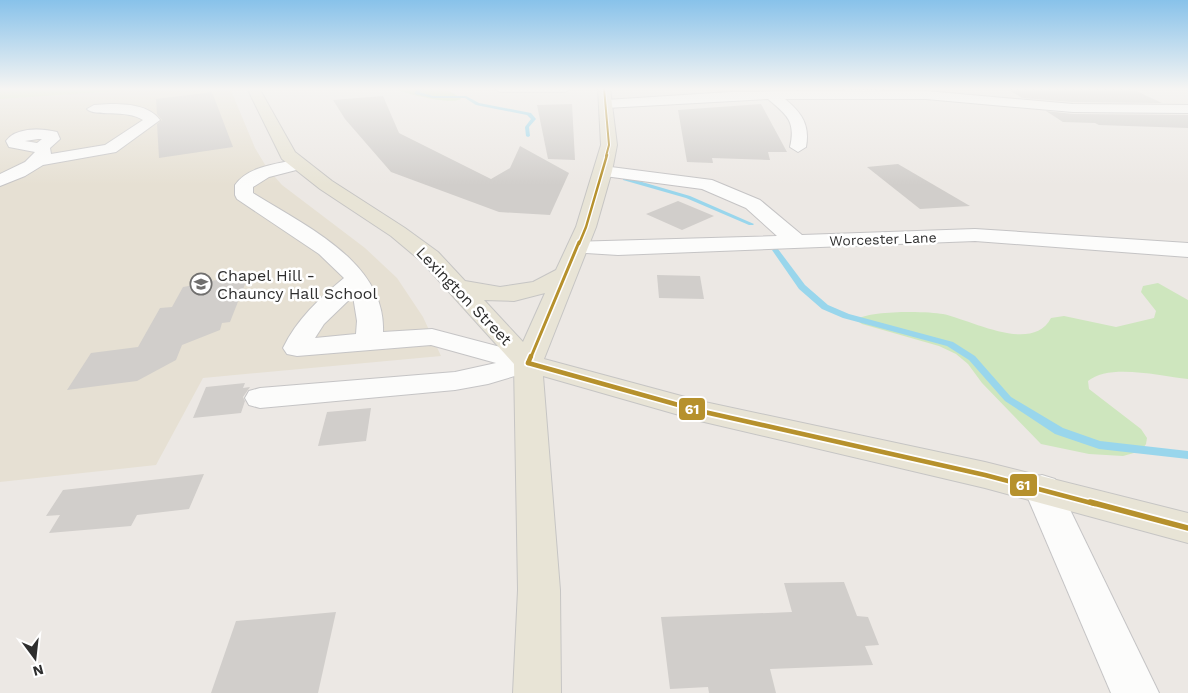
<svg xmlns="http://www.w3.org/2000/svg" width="1188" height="693" viewBox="0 0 1188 693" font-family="'Work Sans',sans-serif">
<rect width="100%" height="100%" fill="#ece8e4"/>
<path fill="#e6e0d3" d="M0 88H230L255 148 267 168 282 185 365 248 397 278 423 317 441 356 203 378 156 465 0 482Z"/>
<g fill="#cee6be">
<path d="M393 88C414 88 445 82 461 99 452 105 404 94 393 88Z"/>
<path d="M1158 283 1188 300V379C1161 376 1109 363 1088 381L1089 389 1141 429 1147 438 1146 444 1141 451 1123 456 1089 454 1041 444 982 383 968 364 956 354 939 346 862 324 856 320C869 310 927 311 943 314 972 320 1032 354 1051 318L1064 316 1116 327 1154 318 1156 311 1141 292 1143 286Z"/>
</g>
<path fill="#d9eabb" d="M0 88H164L0 99Z"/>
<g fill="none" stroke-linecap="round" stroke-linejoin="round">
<g fill="#99d6ec" fill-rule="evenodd">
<path d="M419 88H424L419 92 433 96H466L479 103 531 113 536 119 529 127 530 136 528 137 526 136 525 127 531 119 527 115 476 105 465 98H433L415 94V92Z"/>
<path d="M625 177 690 196 754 224 753 225H749L686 198 623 180V178Z"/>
<path d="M776 248 778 249 805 285 828 305 849 314 953 342 975 356 1011 397 1063 428 1100 441 1188 451V459L1099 449 1055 434 1005 401 969 360 947 346 843 318 822 309 799 289 772 250Z"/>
</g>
</g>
<g fill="#d1cecb">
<path d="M1006 88H1130L1162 103 1073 102 1022 98Z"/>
<path d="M212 92 233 147 159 158 157 124 162 120 157 114 156 99Z"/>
<path d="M383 96 399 133 491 179 510 168 520 146 569 173 550 215 499 212 391 172 345 119 333 100Z"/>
<path d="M572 104 575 160 548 159 537 105Z"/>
<path d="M761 104 787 152H768L770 160 712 158 713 163 687 162 678 110Z"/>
<path d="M1046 111 1073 114 1188 115V128L1099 125 1095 123 1063 122Z"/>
<path d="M898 164 970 206 920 209 867 167Z"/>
<path d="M678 201 714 216 682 230 646 214Z"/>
<path d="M657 275 700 276 704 299 659 298Z"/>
<path d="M229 279 228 281 247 279 230 322 222 323 220 330 182 345 176 360 137 381 67 390 91 353 138 347 160 308 172 307 183 287 194 285 196 282Z"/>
<path d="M245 383 243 388 250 387 243 397 245 401 241 413 193 418 206 387Z"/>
<path d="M371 408 366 441 318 446 327 412Z"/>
<path d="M204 474 189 509 137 515 131 526 49 533 60 515 46 516 63 490Z"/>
<path d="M844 582 857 616 868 617 879 645 865 646 873 665 770 669 776 693H709L708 687 670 689 661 617 792 612 784 583Z"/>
<path d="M336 612 318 693H211L236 621Z"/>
</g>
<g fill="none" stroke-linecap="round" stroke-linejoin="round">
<g stroke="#c5c4c5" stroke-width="2">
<g id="minor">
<path d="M494 88H571L565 92H500Z"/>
<path d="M864 90 926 91 1073 104 1188 105V113L1073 112 926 99H785C802 113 810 125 806 147L798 152 790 147C796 121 787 115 768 99L606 108 599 104 606 100 730 92Z"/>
<path d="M110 104C127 104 149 105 160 120L116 152 43 165 25 176 0 186V174L25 162 35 152 9 147 6 141C16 127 41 128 57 132L60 139 50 148 51 154 105 145 143 120C127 109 94 117 87 109L94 105ZM38 139H42L37 143 25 141Z"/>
<path d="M298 159 304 160 307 164 304 168 269 177 253 187V193C305 226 386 262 383 332L432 329 538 357 542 363 538 369 488 384 455 390 260 408 249 405 245 398 249 391 260 388 455 372 496 363 431 345 297 356 287 354 283 348C297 319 319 299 344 278L319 254 237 199 235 195V185C248 166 278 164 298 159ZM353 296 357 321 356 334 315 338 324 324Z"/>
<path d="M603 166 712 180 760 200 802 235 975 229 1188 243V257L975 241 618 255 570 252 567 247 570 242 777 236 746 208 702 189 597 175 594 171 597 167Z"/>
<path d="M1042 475 1055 479 1060 489 1159 693H1111L1024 489 1029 479Z"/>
</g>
</g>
<g stroke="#c6c5c4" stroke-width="2">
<path id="major" d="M247 88H259L295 152 332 181 405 228 438 252 465 281 500 287 533 282 556 270 576 227 601 145 598 88H610L617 145 612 171 596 227 544 359 700 401 985 462 1188 513V543L985 488 700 421 543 376 560 590 561 693H513L518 590 514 364 422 262 391 236 320 189 282 159ZM545 293 523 342 484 300 514 301Z"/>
</g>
<use href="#minor" fill="#fcfcfb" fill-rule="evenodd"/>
<use href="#major" fill="#e8e4d6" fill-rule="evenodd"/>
<g stroke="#fff" stroke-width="4">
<path id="bus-1-far4" d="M604 88 609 145 606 156"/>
</g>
<g stroke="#fff" stroke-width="5">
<path id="bus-1-far3" d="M579 244 586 227 607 155"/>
</g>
<g stroke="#fff" stroke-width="6">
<path id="bus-1-far2" d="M531 357 579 242"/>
</g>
<g stroke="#fff" stroke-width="8">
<g id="bus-1-far1">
<path d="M528 363 700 411 985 475 1095 504"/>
<path d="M528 363 531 356"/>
</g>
</g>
<g stroke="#fff" stroke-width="9">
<path id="bus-1" d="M1090 502 1188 528"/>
</g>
<use href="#bus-1-far4" stroke="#b6912d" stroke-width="2"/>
<use href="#bus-1-far3" stroke="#b6912d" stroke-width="2.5"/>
<use href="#bus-1-far2" stroke="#b6912d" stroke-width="3"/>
<use href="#bus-1-far1" stroke="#b6912d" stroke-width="4.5"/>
<use href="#bus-1" stroke="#b6912d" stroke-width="5.5"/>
</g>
<linearGradient id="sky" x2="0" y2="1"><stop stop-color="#88c2ea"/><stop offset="0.48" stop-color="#f6f5f3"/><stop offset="1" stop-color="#f6f5f3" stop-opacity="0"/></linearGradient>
<rect width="1188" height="185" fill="url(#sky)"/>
<defs>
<g id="school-ring" transform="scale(1.125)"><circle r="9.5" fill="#fff" stroke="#706f6e" stroke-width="1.5"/><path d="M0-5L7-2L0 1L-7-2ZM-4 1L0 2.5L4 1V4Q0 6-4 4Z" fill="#706f6e"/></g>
</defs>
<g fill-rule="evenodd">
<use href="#school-ring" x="201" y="284"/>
</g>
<g text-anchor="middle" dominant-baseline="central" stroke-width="5" stroke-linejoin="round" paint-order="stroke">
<g font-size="14" fill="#2e2e2e" stroke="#fff">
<text transform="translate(883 239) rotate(-2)">Worcester Lane</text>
</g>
<g font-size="16" fill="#2e2e2e" stroke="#fff" text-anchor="start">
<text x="217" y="275">Chapel Hill -<tspan x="217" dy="18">Chauncy Hall School</tspan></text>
</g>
<g font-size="16" fill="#2e2e2e" stroke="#fff">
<text transform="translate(464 296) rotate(46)">Lexington Street</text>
</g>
</g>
<g stroke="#fff" stroke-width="2">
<rect x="678" y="397" width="28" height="24" rx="5" fill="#b6912d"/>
<rect x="1009" y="473" width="29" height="24" rx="5" fill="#b6912d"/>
</g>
<g font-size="14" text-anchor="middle" font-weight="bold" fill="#fff">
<text x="692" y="414">61</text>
<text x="1023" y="490">61</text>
</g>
<g transform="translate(35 658) rotate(165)" stroke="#ffffff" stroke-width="4" paint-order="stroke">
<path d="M0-4L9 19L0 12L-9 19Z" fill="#2e2e2e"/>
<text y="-8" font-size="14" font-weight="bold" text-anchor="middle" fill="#2e2e2e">N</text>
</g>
</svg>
